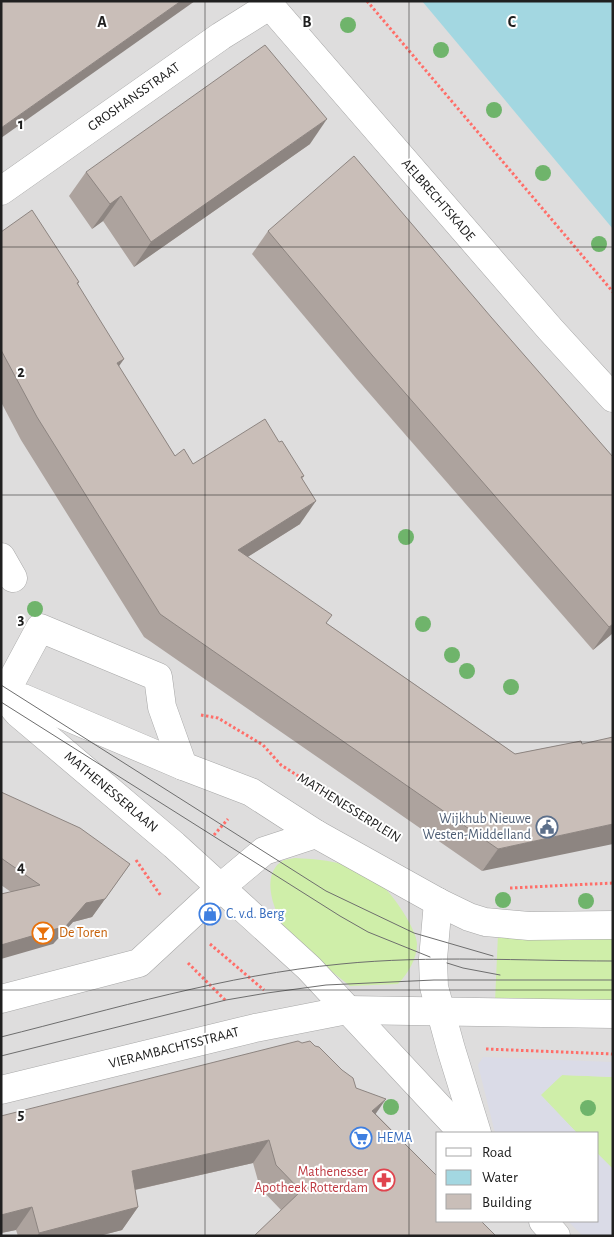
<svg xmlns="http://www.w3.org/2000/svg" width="614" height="1237" viewBox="0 0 614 1237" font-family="'Alegreya Sans',sans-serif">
<rect width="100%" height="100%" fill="#f1ece6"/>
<path fill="#dedddd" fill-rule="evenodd" d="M1 1H464L613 180V1236H1ZM438 1133H598V1221H438Z"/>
<g fill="#cfeea9">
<path d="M295 858C312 859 329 860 345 865 356 870 371 878 382 886 393 894 417 930 417 944 417 959 408 973 398 984L350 986C332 971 312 958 296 942 279 926 255 875 284 860 287 859 292 859 295 858Z"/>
<path d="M498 934 613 938V1003L495 1002Z"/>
<path d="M562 1075 613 1077V1169L598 1154V1133H577L540 1095Z"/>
</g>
<g fill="#dadbe7">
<path d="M483 1057 613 1062V1077L562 1075 541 1095 577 1133H495L478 1065Z"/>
<path d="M598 1154 613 1169V1236H583L568 1221H598Z"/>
</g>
<path fill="#a3d7e1" d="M422 1H613V229Z"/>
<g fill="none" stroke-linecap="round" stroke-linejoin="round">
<g stroke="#a7a7a7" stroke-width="29">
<g id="minor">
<path d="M266 1 550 329 613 398"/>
<path d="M1 191 221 36 269 6"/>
<path d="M1 557 13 578"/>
<path d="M2 694 18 713 174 845 309 968 463 1133"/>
<path d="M4 695 23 698 183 766 251 792 316 834 438 902 469 917 485 922 529 926 613 925"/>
<path d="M4 695 40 628 158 677 162 707 183 766"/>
<path d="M438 902 433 959 434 987 451 1049 477 1133"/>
<path d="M1 999 139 963 221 887 264 851 316 834"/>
<path d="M1 1090 255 1028 347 1010 613 1014"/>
<path d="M543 1221 556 1236"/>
</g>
</g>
<g stroke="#ff6e69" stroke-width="3" stroke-dasharray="2.5 2.5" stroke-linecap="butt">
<path d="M367 1 613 292"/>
<path d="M201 715 218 718 263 745 281 765 377 826"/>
<path d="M214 835 228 819"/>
<path d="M136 860 161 896"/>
<path d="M510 888 613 883"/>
<path d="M210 944 264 990"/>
<path d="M188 963 226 1001"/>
<path d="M486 1049 613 1054"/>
</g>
<use href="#minor" stroke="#fff" stroke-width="28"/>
<g stroke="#6e6e6e" stroke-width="1">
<path d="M1 685 326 891 414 933 493 956"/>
<path d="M1 702 340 916 368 932 430 957"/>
<path d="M447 963 463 968 500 975"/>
<path d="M1 1037C113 1009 226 975 341 964 431 955 522 961 613 961"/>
<path d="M1 1056 226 1000 267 993 326 985 434 980H613"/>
</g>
</g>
<g fill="#6fb46b">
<circle cx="348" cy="25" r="8"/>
<circle cx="441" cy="50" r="8"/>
<circle cx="494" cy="110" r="8"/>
<circle cx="543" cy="173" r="8"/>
<circle cx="599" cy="244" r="8"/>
<circle cx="406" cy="537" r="8"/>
<circle cx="35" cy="609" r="8"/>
<circle cx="423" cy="624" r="8"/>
<circle cx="452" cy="655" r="8"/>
<circle cx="467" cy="671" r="8"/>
<circle cx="511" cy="687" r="8"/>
<circle cx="503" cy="900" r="8"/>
<circle cx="586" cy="901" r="8"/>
<circle cx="391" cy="1107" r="8"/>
<circle cx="588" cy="1108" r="8"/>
</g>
<g fill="#ada39e">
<path d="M310 144 134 267 103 221 92 229 69 196 86 172Z"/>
<path d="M268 231 491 317 613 633 593 650 356 378 252 254Z"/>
<path d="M1 232 79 282 78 284 119 367 175 456 193 464 279 442 304 476 302 479 300 524 247 557 326 623 515 754 581 741 482 871 144 637 21 440 1 402Z"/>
<path d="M1 792 130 864 92 917 73 922 53 944 11 892 1 885Z"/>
<path d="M356 1088 375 1113 438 1177 281 1210 260 1188 253 1163 135 1190 138 1207 122 1230 99 1236H18L16 1230 1 1233V1116Z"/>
</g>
<g fill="#8d8581">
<path d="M181 1H195L1 138V128Z"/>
<path d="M327 119 310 144 134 267 151 242Z"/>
<path d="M121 196 103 221 92 229 110 204Z"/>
<path d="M124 359 108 382 117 363Z"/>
<path d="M316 501 300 524 222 573 238 550Z"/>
<path d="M613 624V633L593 650 609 627Z"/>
<path d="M613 824V844L482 871 498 849Z"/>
<path d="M105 899 92 917 73 922 53 944 1 959V945L86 903Z"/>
<path d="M386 1099 370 1122 372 1111Z"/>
<path d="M269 1140 253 1163 116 1194 132 1171Z"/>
<path d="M32 1207 16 1230 1 1233V1215Z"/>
<path d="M138 1207 122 1230 99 1236H37L39 1233Z"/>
</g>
<g fill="#c9beb8" stroke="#8d8581">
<path d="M1 1H181L1 128Z"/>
<path d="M265 45 327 119 151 242 121 196 110 204 86 172Z"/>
<path d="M354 156 491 317 613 457V624L609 627 372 355 268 231Z"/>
<path d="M32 210 79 282 77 283 124 359 117 363 175 456 184 449 193 464 265 419 279 442 282 441 304 476 301 477 316 501 238 550 332 615 326 623 515 754 581 741 582 744 613 737V824L498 849 160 614 37 417 1 350V232Z"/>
<path d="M1 792 80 828 130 864 105 899 86 903 66 926 1 945V894L40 885 1 858Z"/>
<path d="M298 1041 302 1043 310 1041 315 1046 319 1047 342 1070 353 1078 356 1088 386 1099 372 1111 438 1177V1221H481L496 1236H254L301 1191 276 1165 269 1140 132 1171 138 1207 39 1233 32 1207 1 1215V1116Z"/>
</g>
<path fill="none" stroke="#202020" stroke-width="1" stroke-opacity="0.55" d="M205 1V1236M409 1V1236M1 247H613M1 495H613M1 742H613M1 990H613"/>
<defs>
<g id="civic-ring" transform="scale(1.125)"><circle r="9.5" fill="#fff" stroke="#5c6f8a" stroke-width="1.5"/><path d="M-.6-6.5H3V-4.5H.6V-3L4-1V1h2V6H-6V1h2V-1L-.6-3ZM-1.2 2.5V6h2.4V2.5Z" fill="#5c6f8a"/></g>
<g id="shop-ring" transform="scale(1.125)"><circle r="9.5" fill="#fff" stroke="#3f7fe0" stroke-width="1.5"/><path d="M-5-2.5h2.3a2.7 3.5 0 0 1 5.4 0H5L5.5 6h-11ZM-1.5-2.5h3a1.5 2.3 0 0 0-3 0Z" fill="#3f7fe0"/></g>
<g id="bar-ring" transform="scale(1.125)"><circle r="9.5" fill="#fff" stroke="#e8710a" stroke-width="1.5"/><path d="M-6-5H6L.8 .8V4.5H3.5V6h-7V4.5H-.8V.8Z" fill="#e8710a"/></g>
<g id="supermarket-ring" transform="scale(1.125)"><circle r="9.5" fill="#fff" stroke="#3f7fe0" stroke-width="1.5"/><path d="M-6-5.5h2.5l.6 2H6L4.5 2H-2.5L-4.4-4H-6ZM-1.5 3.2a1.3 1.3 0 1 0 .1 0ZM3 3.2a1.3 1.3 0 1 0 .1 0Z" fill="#3f7fe0"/></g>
<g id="pharmacy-ring" transform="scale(1.125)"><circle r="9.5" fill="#fff" stroke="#e0444e" stroke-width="1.5"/><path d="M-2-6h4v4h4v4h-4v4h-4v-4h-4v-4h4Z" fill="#e0444e"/></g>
</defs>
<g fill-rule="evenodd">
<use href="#civic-ring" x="547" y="827"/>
<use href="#shop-ring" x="210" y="914"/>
<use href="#bar-ring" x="43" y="933"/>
<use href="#supermarket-ring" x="361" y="1138"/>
<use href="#pharmacy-ring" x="384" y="1180"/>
</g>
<g text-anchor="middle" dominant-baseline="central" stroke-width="4" stroke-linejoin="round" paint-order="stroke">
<g font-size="14" fill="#202020" stroke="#fff">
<text transform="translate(134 97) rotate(-35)">GROSHANSSTRAAT</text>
<text transform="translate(438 200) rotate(49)">AELBRECHTSKADE</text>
<text transform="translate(111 792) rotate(40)">MATHENESSERLAAN</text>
<text transform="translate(349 808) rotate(32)">MATHENESSERPLEIN</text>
<text transform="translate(174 1048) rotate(-14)">VIERAMBACHTSSTRAAT</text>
</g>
<g font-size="14" fill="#4e5e75" stroke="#fff" text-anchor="end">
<text x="531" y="819">Wijkhub Nieuwe<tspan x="531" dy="16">Westen-Middelland</tspan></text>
</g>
<g font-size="14" fill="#366cbe" stroke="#fff" text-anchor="start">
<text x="226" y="914">C. v.d. Berg</text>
<text x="377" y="1138">HEMA</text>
</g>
<g font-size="14" fill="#c56008" stroke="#fff" text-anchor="start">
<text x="59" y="933">De Toren</text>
</g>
<g font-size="14" fill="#be3a42" stroke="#fff" text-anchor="end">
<text x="368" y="1172">Mathenesser<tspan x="368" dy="16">Apotheek Rotterdam</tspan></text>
</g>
</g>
<g font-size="16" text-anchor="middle" font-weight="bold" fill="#202020" stroke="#fff" stroke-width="4" stroke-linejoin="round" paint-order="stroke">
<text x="102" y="27">A</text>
<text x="307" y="27">B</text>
<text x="512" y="27">C</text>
<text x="21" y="129">1</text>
<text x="21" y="377">2</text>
<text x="21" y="624">3</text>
<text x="21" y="872">4</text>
<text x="21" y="1119">5</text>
</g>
<rect width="614" height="1237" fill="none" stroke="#202020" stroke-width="5"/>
<rect x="436" y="1132" width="162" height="90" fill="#ffffff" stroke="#a6a6a6"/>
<rect x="446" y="1148" width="25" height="8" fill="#ffffff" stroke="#a6a6a6"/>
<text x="482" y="1157" font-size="15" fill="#202020">Road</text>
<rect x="446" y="1170" width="25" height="15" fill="#a3d7e1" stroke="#a6a6a6"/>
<text x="482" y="1182" font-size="15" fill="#202020">Water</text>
<rect x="446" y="1194" width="25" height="15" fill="#c9beb8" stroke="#a6a6a6"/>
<text x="482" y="1207" font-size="15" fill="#202020">Building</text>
</svg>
